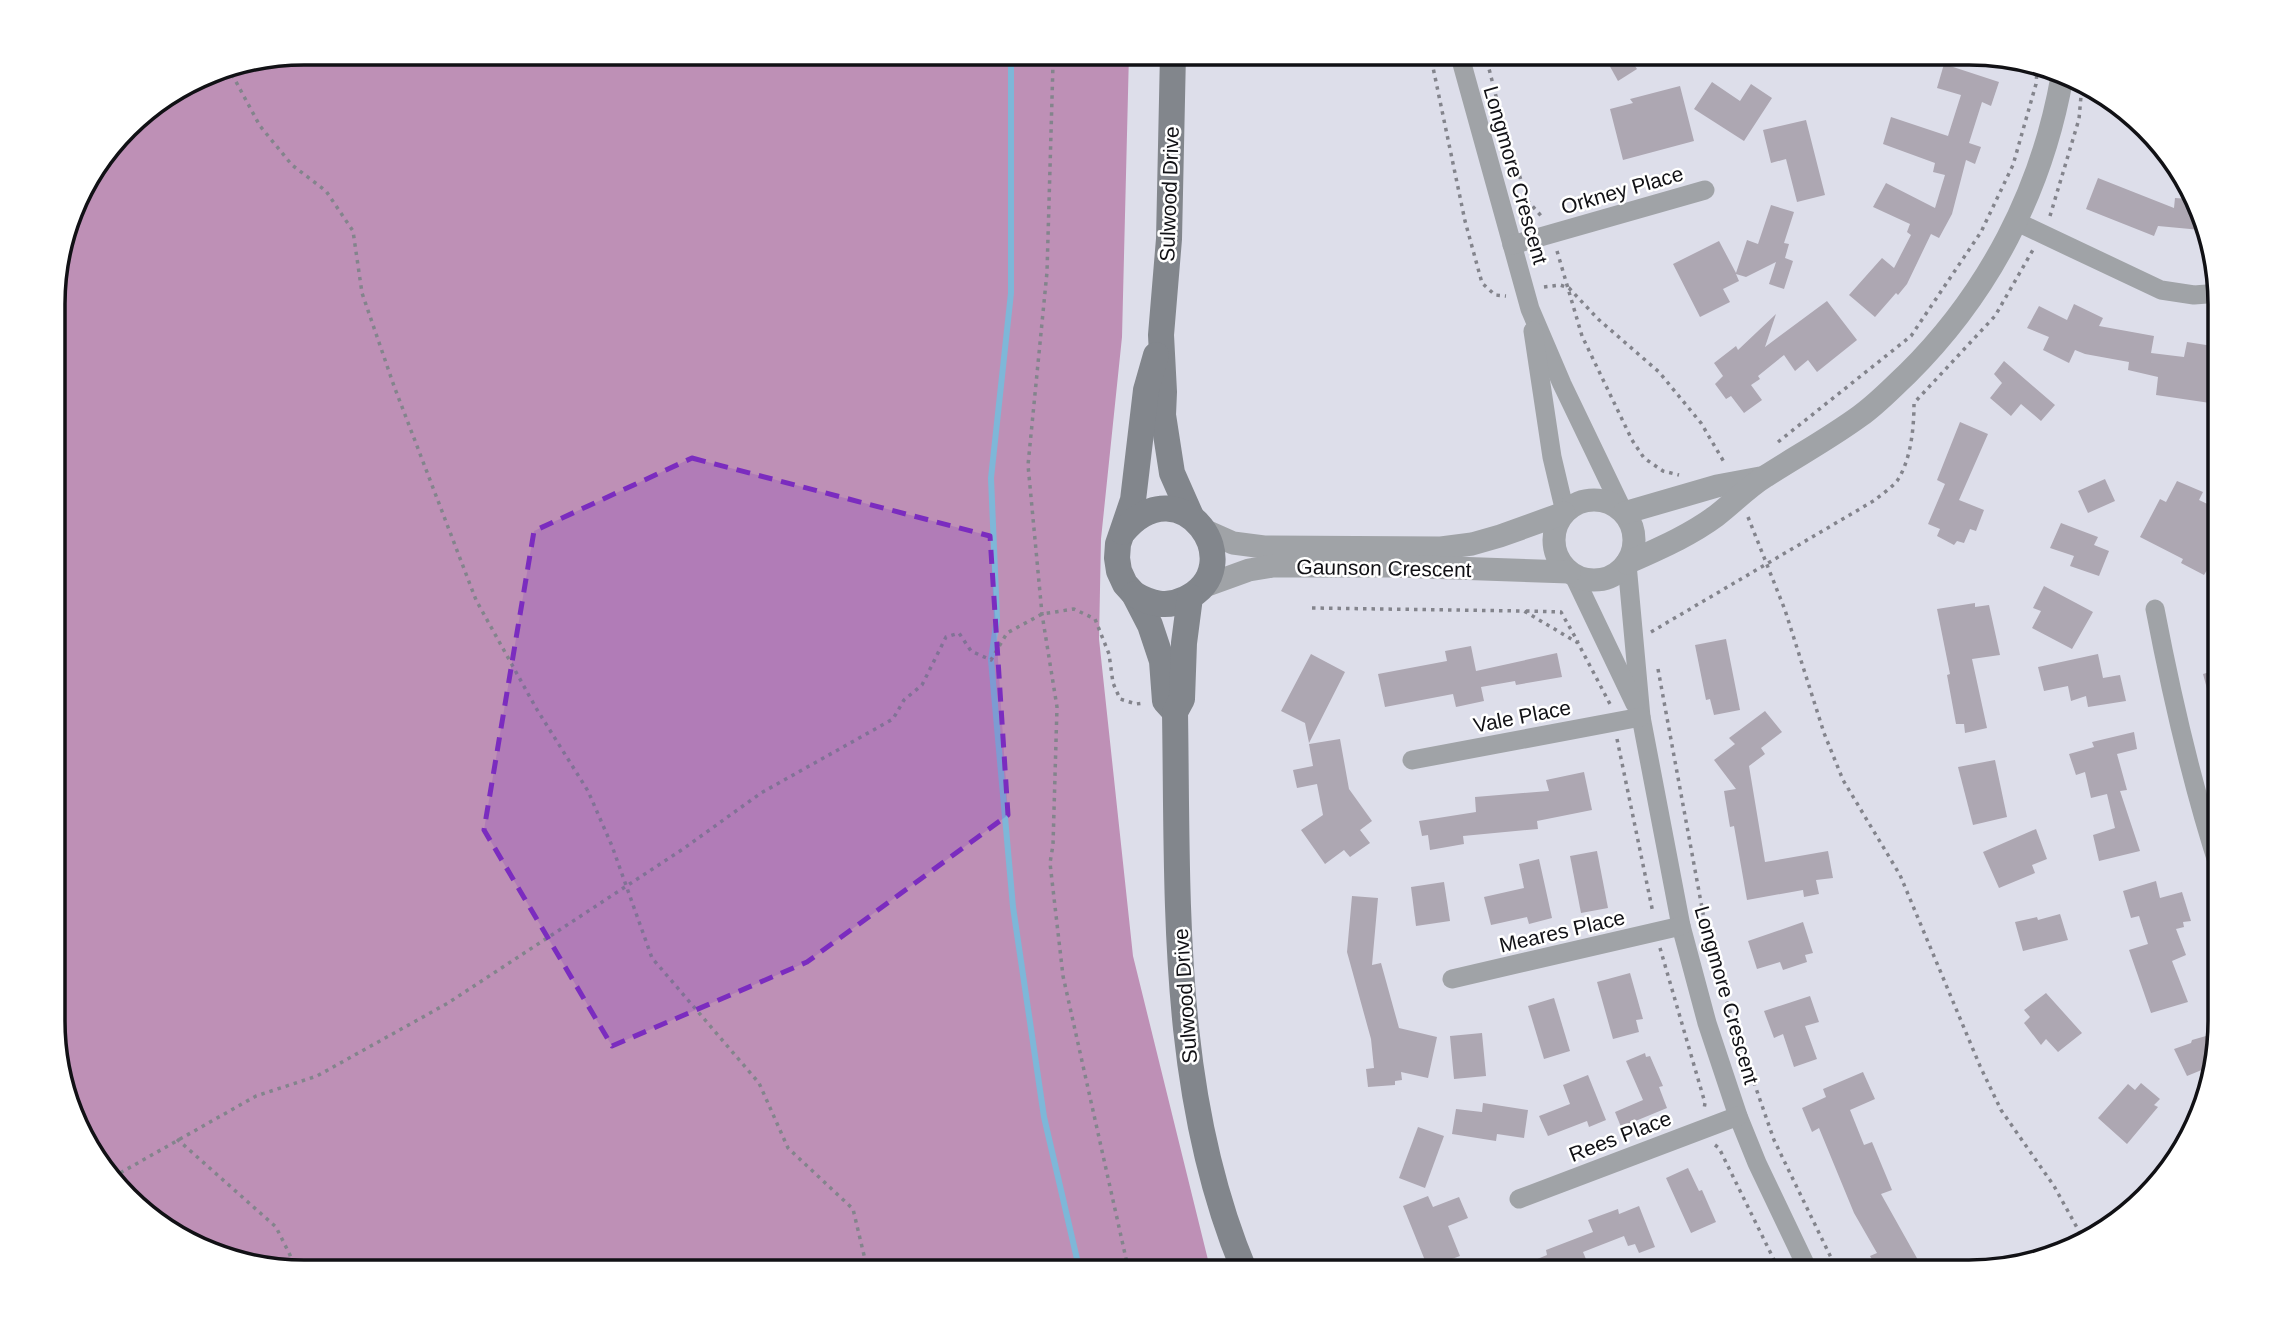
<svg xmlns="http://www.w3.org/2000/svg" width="2273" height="1325" viewBox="0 0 2273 1325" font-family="Arial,sans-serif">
<rect width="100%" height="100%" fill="#dddeea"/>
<path fill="#be90b6" d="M304 53H1129L1122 337 1101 539 1099 639 1133 956 1211 1272H303L178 1239 95 1160 55 1054V271L79 192 138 115 208 71Z"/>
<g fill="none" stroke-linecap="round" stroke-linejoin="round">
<path stroke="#7eb7d8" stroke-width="6" d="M1011 53V293L991 478 997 618 991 660 1013 907 1044 1117 1080 1272"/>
</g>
<g fill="#ada7b2">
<path d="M1602 52H1626L1637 69 1618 81Z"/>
<path d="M1944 64 1999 82 1991 106 1982 102 1969 143 1981 147 1975 164 1966 160 1952 214 1939 238 1931 234 1907 284 1898 295 1896 293 1875 317 1849 295 1882 258 1894 268 1911 235 1907 232 1910 224 1873 207 1886 183 1935 208 1945 175 1933 172 1935 163 1883 144 1891 117 1948 136 1961 95 1937 88Z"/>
<path d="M1712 82 1740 101 1751 84 1772 98 1744 141 1694 109Z"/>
<path d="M1680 86 1694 141 1623 160 1610 109 1633 103 1630 99Z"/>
<path d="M1806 120 1825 195 1797 202 1786 159 1771 163 1763 130Z"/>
<path d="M2098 178 2174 208 2175 198 2190 199 2201 230 2158 226 2154 236 2086 209Z"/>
<path d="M1771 205 1794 212 1784 243 1789 244 1785 258 1793 261 1784 289 1769 284 1776 262 1746 277 1736 274 1739 281 1723 289 1730 302 1700 317 1673 264 1719 241 1736 273 1747 240 1758 244Z"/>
<path d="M1827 301 1857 340 1817 372 1808 360 1795 371 1784 355 1758 376 1760 379 1751 385 1762 400 1744 413 1731 396 1726 399 1715 384 1723 376 1714 363 1736 346 1738 350 1776 314 1765 347Z"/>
<path d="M2074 304 2103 318 2099 326 2154 336 2151 353 2184 357 2187 342 2219 347 2210 403 2156 395 2158 377 2128 370 2129 362 2085 354 2075 350 2069 363 2043 350 2049 337 2027 328 2039 306 2067 320Z"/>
<path d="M2004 361 2055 405 2041 421 2021 404 2011 416 1990 398 2002 383 1994 374Z"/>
<path d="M1960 422 1988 434 1959 500 1984 510 1976 531 1970 529 1964 543 1957 541 1954 545 1937 536 1940 529 1928 524 1945 484 1937 480Z"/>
<path d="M2105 479 2115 501 2088 513 2078 491Z"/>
<path d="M2177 481 2203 492 2199 500 2220 510V576L2207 570 2204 575 2181 563 2183 559 2140 537 2160 499 2166 502Z"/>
<path d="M2061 523 2098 537 2094 545 2109 551 2099 576 2070 566 2074 556 2050 548Z"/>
<path d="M2044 586 2093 612 2072 649 2032 628 2041 611 2033 608Z"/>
<path d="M1975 603V607L1989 605 2000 655 1972 659 1987 728 1965 733 1964 724H1956L1947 675 1950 674 1937 609Z"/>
<path d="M1726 639 1740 710 1714 715 1710 699 1706 700 1695 645Z"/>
<path d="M1471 646 1476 671 1557 653 1562 677 1516 685 1515 681 1481 687 1484 701 1456 707 1453 694 1385 707 1378 674 1447 661 1445 651Z"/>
<path d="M1311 654 1345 672 1309 743 1305 723 1281 711Z"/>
<path d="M2098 654 2103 678 2120 675 2126 701 2088 707 2086 696 2071 701 2068 686 2044 691 2038 667Z"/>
<path d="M2220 669V717L2215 718 2203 674Z"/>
<path d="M1765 711 1782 732 1761 748 1765 754 1749 766 1765 862 1828 851 1833 878 1816 880 1819 894 1804 897 1803 890 1747 900 1734 826 1730 827 1724 791 1736 789 1714 760 1735 744 1729 738Z"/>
<path d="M2134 732 2137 749 2117 754 2127 790 2120 791 2140 851 2099 861 2093 835 2115 828 2107 794 2091 798 2085 772 2076 775 2069 754 2094 747 2092 742Z"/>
<path d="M1340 739 1349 789 1372 821 1360 830 1370 843 1350 857 1344 850 1325 864 1301 830 1323 815 1317 784 1297 788 1293 770 1313 766 1309 744Z"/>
<path d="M1995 760 2007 817 1973 825 1958 767Z"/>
<path d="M1584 772 1592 810 1537 821 1538 829 1463 836 1464 844 1430 850 1428 835 1422 836 1419 821 1476 812 1475 797 1549 791 1546 780Z"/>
<path d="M2036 829 2047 859 2032 865 2035 873 1999 888 1983 852Z"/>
<path d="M1597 851 1608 908 1581 913 1570 856Z"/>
<path d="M1539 859 1552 918 1529 924 1527 917 1491 925 1484 897 1524 888 1519 864Z"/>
<path d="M2156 881 2160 898 2182 892 2191 921 2183 922 2184 927 2176 929 2186 955 2172 961 2188 1002 2151 1013 2129 950 2148 944 2139 916 2131 918 2123 891Z"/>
<path d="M1444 882 1450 921 1416 926 1411 887Z"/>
<path d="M1352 896 1378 898 1372 965 1381 963 1399 1028 1437 1037 1428 1078 1401 1072 1402 1080 1395 1081V1085L1368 1087 1366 1069 1374 1068 1371 1039 1347 952Z"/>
<path d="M2060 914 2068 940 2023 951 2015 922 2037 917 2038 920Z"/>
<path d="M1803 922 1813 953 1805 955 1807 962 1783 970 1780 962 1757 969 1748 941Z"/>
<path d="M1630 973 1643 1019 1636 1020 1639 1032 1613 1039 1597 982Z"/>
<path d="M2046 993 2082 1033 2058 1052 2046 1039 2041 1045 2024 1023 2030 1017 2024 1010Z"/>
<path d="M1810 996 1819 1022 1805 1026 1817 1059 1794 1067 1783 1034 1774 1038 1764 1011Z"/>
<path d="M1554 998 1570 1051 1544 1059 1528 1006Z"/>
<path d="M2220 1032 2216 1052 2205 1056 2209 1067 2187 1076 2174 1049 2191 1043 2192 1040Z"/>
<path d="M1482 1033 1486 1076 1454 1079 1450 1036Z"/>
<path d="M1645 1053 1646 1057 1650 1056 1663 1086 1659 1087 1667 1108 1621 1127 1615 1112 1643 1100 1626 1061Z"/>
<path d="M1863 1072 1875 1099 1850 1110 1864 1145 1872 1142 1892 1190 1881 1194 1918 1260 1897 1272H1879L1870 1256 1877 1253 1854 1213 1819 1128 1812 1132 1802 1108 1826 1097 1823 1089Z"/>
<path d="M1588 1075 1606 1120 1589 1127 1587 1121 1548 1136 1539 1116 1570 1104 1563 1085Z"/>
<path d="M2141 1083 2160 1099 2154 1105 2158 1107 2127 1144 2098 1118 2128 1084 2135 1090Z"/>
<path d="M1483 1103 1528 1110 1524 1138 1497 1134 1496 1141 1452 1134 1456 1109 1482 1112Z"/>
<path d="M1418 1127 1444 1136 1425 1188 1399 1178Z"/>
<path d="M1688 1168 1699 1191 1702 1190 1716 1222 1691 1233 1666 1178Z"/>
<path d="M1428 1196 1433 1207 1459 1197 1468 1218 1448 1226 1460 1256 1428 1268 1403 1206Z"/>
<path d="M1639 1206 1655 1247 1639 1253 1635 1244 1628 1246 1624 1236 1583 1252 1588 1264 1568 1272H1506L1547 1255 1546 1250 1593 1232 1588 1220 1618 1209 1619 1214Z"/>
</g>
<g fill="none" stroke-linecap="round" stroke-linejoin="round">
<g stroke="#83848c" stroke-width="3.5" stroke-dasharray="3.5 5" stroke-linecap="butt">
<path d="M1051 53 1053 64 1047 272 1028 465 1042 614 1057 707 1053 845 1050 863 1063 976 1129 1272"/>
<path d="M1430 53 1465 221 1482 283 1495 295 1506 296"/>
<path d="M1485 53 1500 112 1527 200 1543 218"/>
<path d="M228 67 260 126 292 165 326 191 353 231 362 293 394 386 476 600 536 708 588 791 612 846 652 958 759 1083 788 1148 853 1209 868 1272"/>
<path d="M2050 216 2079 119 2081 96"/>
<path d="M1557 251 1582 336 1632 440 1644 458 1663 471 1679 475"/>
<path d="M1544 287 1560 285 1569 288 1598 319 1659 372 1701 423 1724 462"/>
<path d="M1778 442 1911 336 1981 232 2013 165 2036 84 2037 71"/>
<path d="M1748 517 1785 610 1824 733 1843 780 1900 875 1980 1066 2001 1110 2054 1186 2085 1242"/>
<path d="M1312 608 1524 611 1578 643 1610 704"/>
<path d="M1526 611 1561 612 1578 642"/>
<path d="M1651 632 1875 500C1882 494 1891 488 1897 481 1911 460 1914 428 1914 403L1995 316 2034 248"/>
<path d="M1658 669 1707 935 1735 1028 1774 1140 1838 1272"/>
<path d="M1617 739 1653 913"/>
<path d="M1660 948 1705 1103 1704 1109"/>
<path d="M177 1139 276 1227 290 1255 294 1270"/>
<path d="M1715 1145 1719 1148 1780 1272"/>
<path d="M113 1177 256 1096 317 1076 448 1003 683 849 761 793 893 719 904 700 922 685 946 637 959 633 971 651 991 660 1007 633 1042 614 1074 609 1095 619 1109 654 1113 683 1120 699 1136 704 1144 703"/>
</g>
<g stroke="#a0a3a7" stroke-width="19">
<path d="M1459 53 1530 309 1562 384 1623 511"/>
<path d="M2017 222 2161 290 2194 295 2220 293"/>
<path d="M1512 245 1705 190"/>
<path d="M1533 331 1552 457 1565 512"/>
<path d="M1627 564 1641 717 1681 926 1707 1023 1738 1116 1757 1163 1809 1272"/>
<path d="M1573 574 1635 704"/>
<path d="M2155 609C2172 698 2192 785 2220 871"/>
<path d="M1412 760 1641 717"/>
<path d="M1452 979 1681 926"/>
<path d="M1519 1199 1738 1116"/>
</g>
<g stroke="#a0a3a7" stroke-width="23">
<circle cx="1594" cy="540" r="40"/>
<path d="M1624 513 1717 486 1760 478"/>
<path d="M1206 531 1233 543 1264 547 1441 548 1472 544 1500 536 1564 513"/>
<path d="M1627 563C1658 549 1689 536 1716 516 1733 503 1748 487 1766 476 1797 456 1830 438 1860 416 1877 404 1892 388 1907 374 1989 293 2042 190 2062 77"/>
<path d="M1202 587 1249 570 1273 566H1396L1569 572"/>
</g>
<g stroke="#82868c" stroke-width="26">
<path d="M1173 53 1169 239 1161 335 1164 392 1163 415 1172 473 1191 516"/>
<path d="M1156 355 1146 390 1133 500 1118 544 1117 558 1119 571 1125 584 1134 594 1150 625 1162 661 1165 701 1175 712"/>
<path d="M1123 532C1181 462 1253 567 1185 599 1167 608 1151 604 1134 594"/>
<path d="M1190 597 1184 643 1182 699 1175 712C1178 900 1170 1095 1245 1272"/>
</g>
</g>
<path fill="#7b2cbf" fill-opacity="0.2" stroke="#7b2cbf" stroke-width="5" stroke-dasharray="14 9" stroke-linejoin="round" d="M692 458 990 536 1008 815 807 962 612 1046 484 830 534 531Z"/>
<g text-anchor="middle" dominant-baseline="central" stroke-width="5" stroke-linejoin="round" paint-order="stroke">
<g font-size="21" fill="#111115" stroke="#fff">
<text transform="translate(1516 175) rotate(74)">Longmore Crescent</text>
<text transform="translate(1622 190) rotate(-16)">Orkney Place</text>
<text transform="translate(1169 194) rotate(-88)">Sulwood Drive</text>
<text transform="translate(1384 568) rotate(1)">Gaunson Crescent</text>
<text transform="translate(1522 716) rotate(-11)">Vale Place</text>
<text transform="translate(1562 931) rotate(-13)">Meares Place</text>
<text transform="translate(1727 995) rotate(74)">Longmore Crescent</text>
<text transform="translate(1185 996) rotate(-94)">Sulwood Drive</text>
<text transform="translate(1620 1136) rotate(-21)">Rees Place</text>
</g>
</g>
<path d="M0 0H2273V1325H0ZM304 65H1969A239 239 0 0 1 2208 304V1021A239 239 0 0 1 1969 1260H304A239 239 0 0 1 65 1021V304A239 239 0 0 1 304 65Z" fill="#fff" fill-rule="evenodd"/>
<path fill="none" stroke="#111115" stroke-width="3.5" d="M304 65H1969A239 239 0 0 1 2208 304V1021A239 239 0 0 1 1969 1260H304A239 239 0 0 1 65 1021V304A239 239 0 0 1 304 65Z"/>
</svg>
